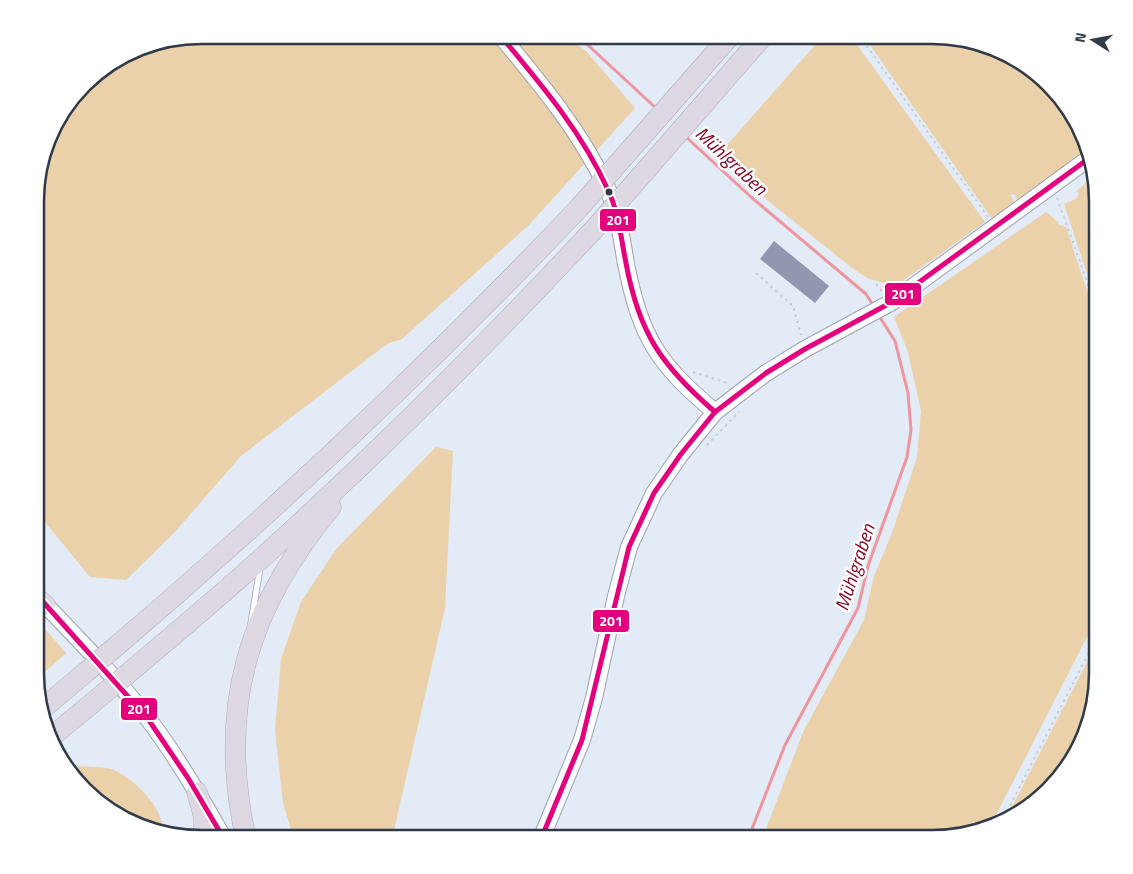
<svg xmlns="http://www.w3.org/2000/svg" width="1133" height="874" viewBox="0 0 1133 874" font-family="'Titillium Web',sans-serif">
<rect width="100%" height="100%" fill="#e3ebf7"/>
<g fill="#ead1a9">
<path d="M201 35H562L585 50 635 108 529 225 402 339 387 344 241 456 175 532 126 580 90 577 36 511V179L57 118 92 76 147 44Z"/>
<path d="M824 35H850L985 222 901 282 889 284 869 279 852 268 767 200 720 153Z"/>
<path d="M863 35H943L995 48 1041 76 1081 128 1082 130 1078 132 1084 141 1087 156 1018 201 1014 194 1010 195 1015 203 992 219Z"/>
<path d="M1093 178 1098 201V307L1064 204 1076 199 1079 193 1076 191Z"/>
<path d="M1046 212 1057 221 1059 225 1066 227 1098 324V623L1090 631 991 825 932 839H762L804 730 864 620 874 576 892 533 917 457 921 411 908 352 894 317Z"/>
<path d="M436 447 453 451 445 608 392 839H294L283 803 275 731 281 659 301 602 337 548Z"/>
<path d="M36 619 66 653 35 681Z"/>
<path d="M1098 641V684L1085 736 1057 782 1004 822Z"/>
<path d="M78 766C89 767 104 766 114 770 137 781 162 807 164 832L138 826 92 798 72 772Z"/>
</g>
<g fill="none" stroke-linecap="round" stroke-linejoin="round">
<g stroke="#ee959e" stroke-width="3">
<path d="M577 35 657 109"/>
<path d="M685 136 751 197 866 294 871 302"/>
<path d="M748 839 785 745 858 608 868 566 907 457 911 430 908 393 895 341 881 319"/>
</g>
</g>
<path fill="#9396af" d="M774 241 829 286 815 303 760 259Z"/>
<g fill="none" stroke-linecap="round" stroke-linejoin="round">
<g stroke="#9ca3ae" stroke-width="7">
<path id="lane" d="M251 623 260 568"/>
</g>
<g stroke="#9ca3ae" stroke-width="18">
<g id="secondary">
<path d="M500 35C541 84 581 132 608 190 618 212 622 240 626 264 641 338 657 363 715 412"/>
<path d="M37 596C75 636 115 676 149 720 177 757 201 798 224 839"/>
<path d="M541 839 582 740 594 698 616 596 629 547 654 493 681 454 715 412 766 373 805 349 892 302 1088 159"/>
</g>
</g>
<g stroke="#aeacbb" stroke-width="21">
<g id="highway">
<path d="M36 598 45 605"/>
<path d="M106 655C273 513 427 368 578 209"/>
<path d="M125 676C171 637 218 598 263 557 379 452 490 341 597 226"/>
<path d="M42 709 86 672"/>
<path d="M50 738 108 690"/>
<path d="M197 792 204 817V839"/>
<path d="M246 839C217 709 247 608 331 507"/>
</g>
</g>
<g stroke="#c7cad1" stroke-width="2" stroke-dasharray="2.5 4" stroke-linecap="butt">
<path d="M859 35 988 217"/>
<path d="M1081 132 1082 134"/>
<path d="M1057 198 1098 312"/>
<path d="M756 273 793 306 801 335"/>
<path d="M876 284 882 291"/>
<path d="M693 372 730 384"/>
<path d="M707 445 739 412"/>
<path d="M1001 823 1098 635"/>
</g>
<use href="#lane" stroke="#fbfcfe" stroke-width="5.5"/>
<use href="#secondary" stroke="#fbfcfe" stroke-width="16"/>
<use href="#highway" stroke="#ded8e3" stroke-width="20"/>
<g stroke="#aeacbb" stroke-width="21" stroke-linecap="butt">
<g id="highway-bridge">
<path d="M578 209 731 35"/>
<path d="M597 226 764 35"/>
<path d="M86 672 106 655"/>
<path d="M108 690 125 676"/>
</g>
</g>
<use href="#highway-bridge" stroke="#ded8e3" stroke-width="20"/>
<g stroke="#fff" stroke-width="9">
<g id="bus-1">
<path d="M500 35C540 83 582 132 608 190 619 213 621 239 626 263 639 334 662 366 715 412"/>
<path d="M36 594 148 719 188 778 224 839"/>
<path d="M541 839 582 740 629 547 654 493 681 454 715 412 766 373 805 349 892 302 1088 159"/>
</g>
</g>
<use href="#bus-1" stroke="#e5007d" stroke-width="5"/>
</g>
<circle fill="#303a48" stroke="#fff" stroke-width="2" cx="609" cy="192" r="4.5"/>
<g text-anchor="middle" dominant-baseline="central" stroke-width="5" stroke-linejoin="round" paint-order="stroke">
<g font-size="19" font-style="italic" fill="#840724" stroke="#fff">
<text transform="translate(732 160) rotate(43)">Mühlgraben</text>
<text transform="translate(854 567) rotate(-72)">Mühlgraben</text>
</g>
</g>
<path d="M0 0H1133V874H0ZM201 44H932A157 157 0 0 1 1089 201V673A157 157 0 0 1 932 830H201A157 157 0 0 1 44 673V201A157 157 0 0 1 201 44Z" fill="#fff" fill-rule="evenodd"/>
<path fill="none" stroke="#303a48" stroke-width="2.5" d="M201 44H932A157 157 0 0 1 1089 201V673A157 157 0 0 1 932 830H201A157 157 0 0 1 44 673V201A157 157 0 0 1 201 44Z"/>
<g stroke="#fff" stroke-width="2">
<rect x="599" y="208" width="38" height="24" rx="5" fill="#e5007d"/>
<rect x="884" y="282" width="38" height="24" rx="5" fill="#e5007d"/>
<rect x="592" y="609" width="38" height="24" rx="5" fill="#e5007d"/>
<rect x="120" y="697" width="38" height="24" rx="5" fill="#e5007d"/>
</g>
<g font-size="14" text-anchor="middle" font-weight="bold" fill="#fff">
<text x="618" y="225">201</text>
<text x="903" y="299">201</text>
<text x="611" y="626">201</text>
<text x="139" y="714">201</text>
</g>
<g transform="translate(1093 40) rotate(281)" stroke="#ffffff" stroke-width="4" paint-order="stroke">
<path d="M0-4L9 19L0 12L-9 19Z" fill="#303a48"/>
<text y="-8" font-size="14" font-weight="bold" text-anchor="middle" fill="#303a48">N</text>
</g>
</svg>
